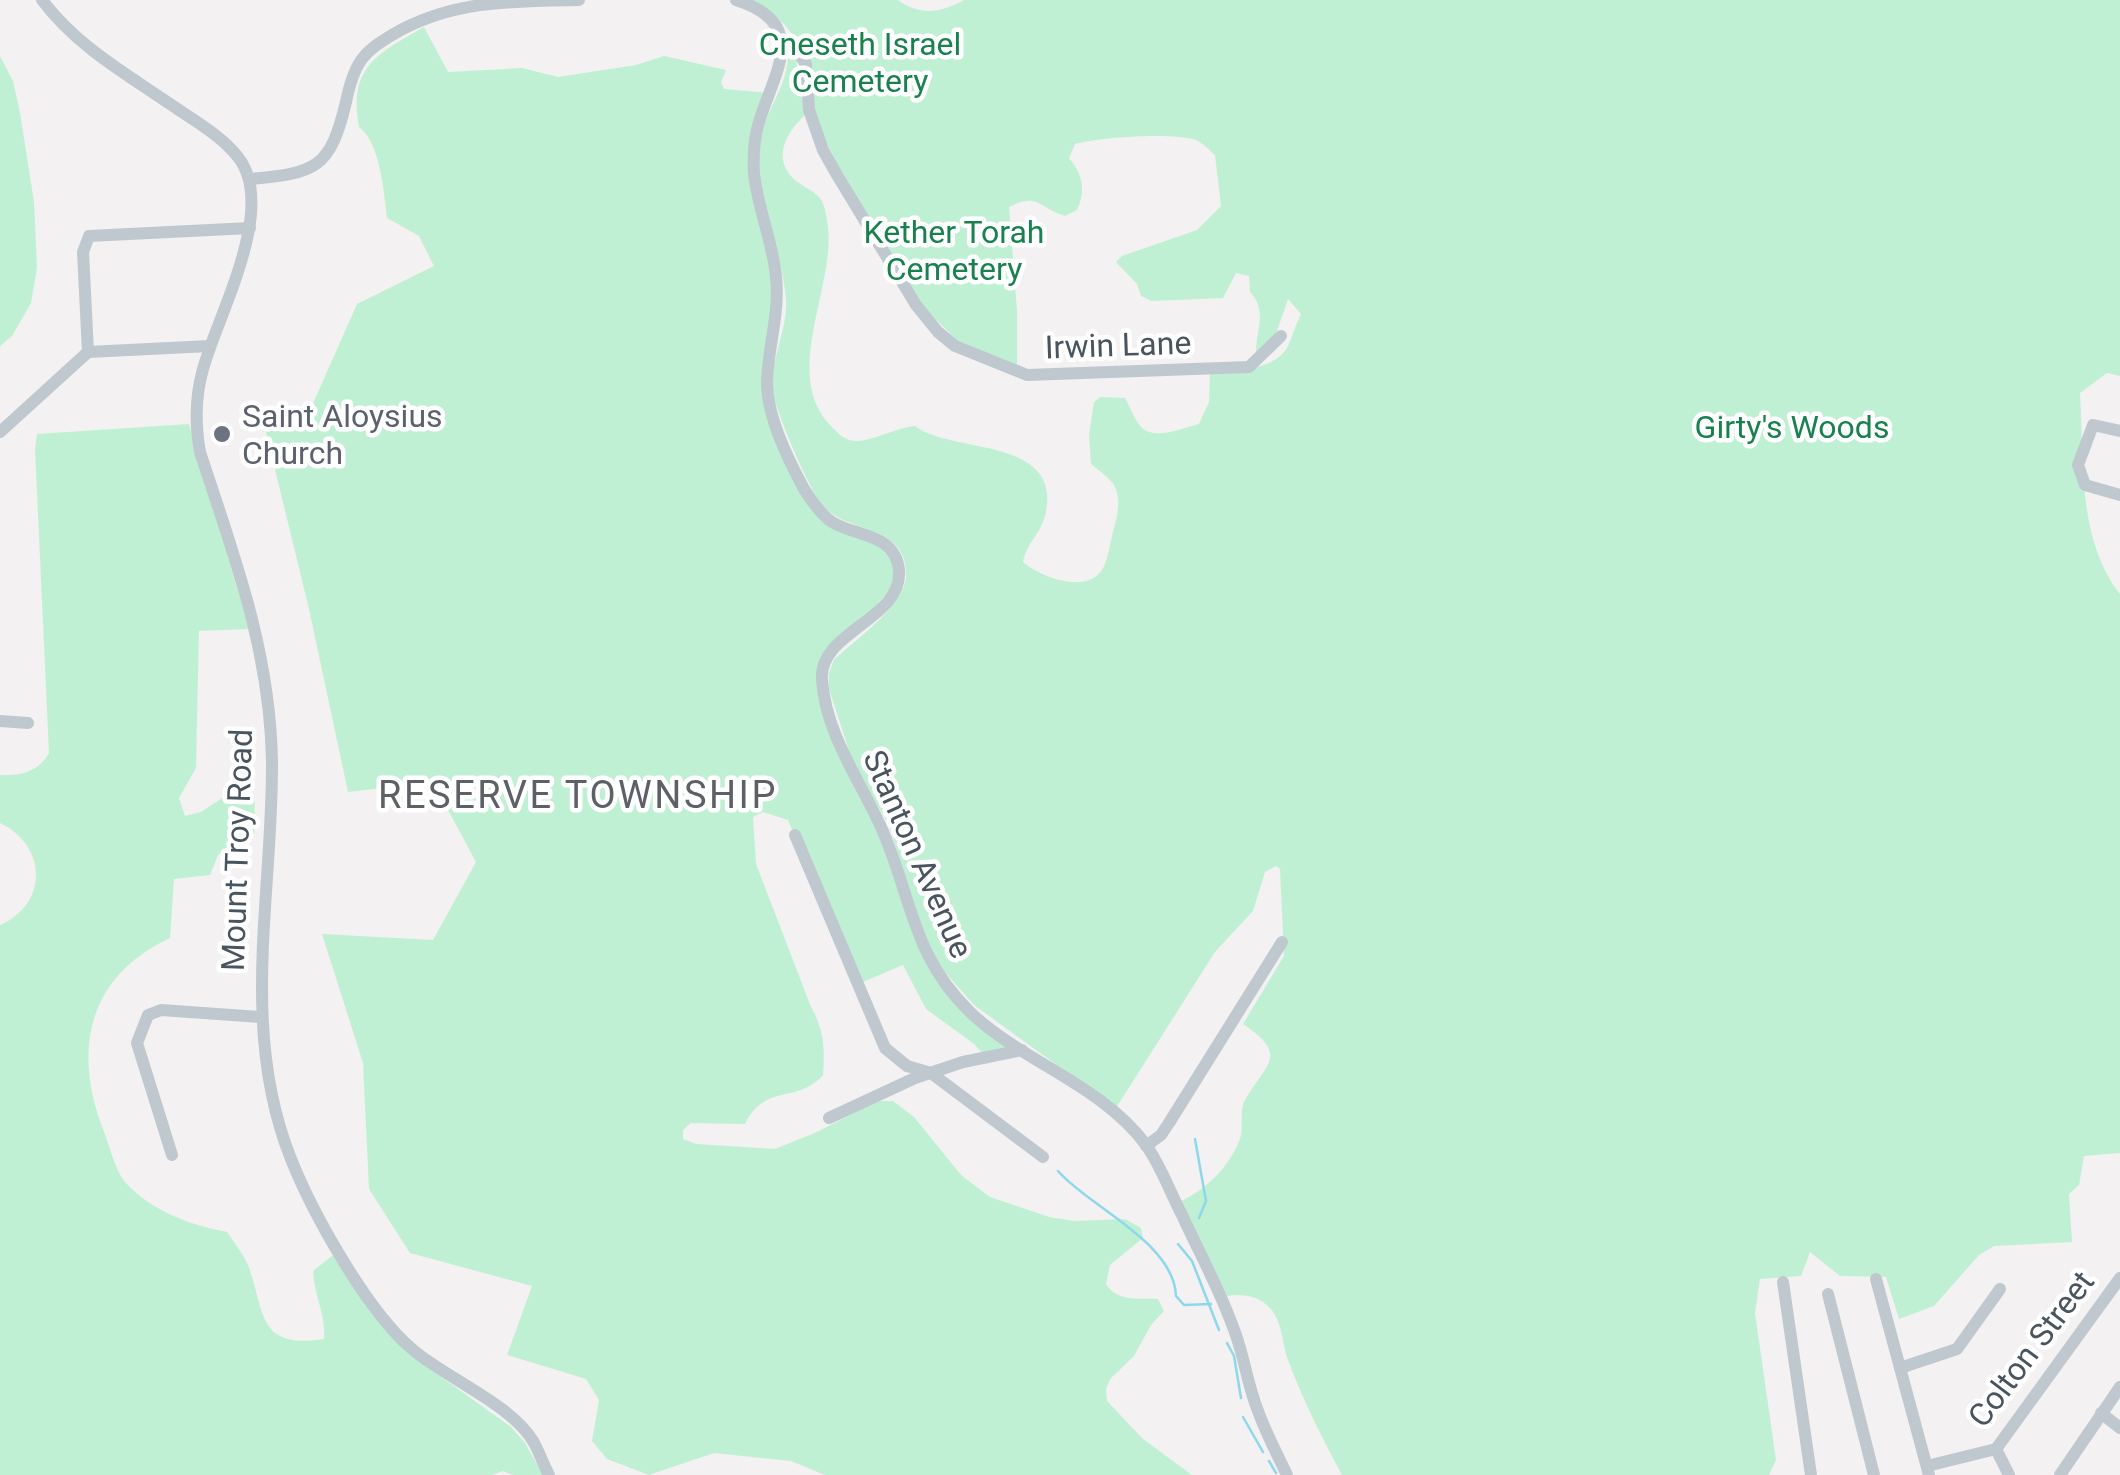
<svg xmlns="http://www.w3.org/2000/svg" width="2120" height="1475" viewBox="0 0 2120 1475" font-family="Roboto,sans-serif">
<rect width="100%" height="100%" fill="#f3f1f1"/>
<g fill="#c0f0d3">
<path d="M753 0H898C920 16 941 13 964 0H2120V376L2107 373 2080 393C2084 460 2077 539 2120 594V1153L2084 1156 2079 1185 2069 1194 2072 1242 1994 1246 1979 1255 1934 1306 1899 1319 1886 1277 1840 1276 1810 1252 1801 1276 1760 1279 1755 1313 1776 1460 1769 1475H1342C1322 1438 1303 1400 1288 1360 1282 1343 1283 1323 1270 1308 1259 1296 1243 1293 1227 1296L1181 1201C1207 1189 1229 1167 1240 1139 1244 1127 1239 1111 1245 1100 1265 1064 1291 1056 1243 1024L1284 956 1280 869 1276 866 1265 872 1253 911 1215 952 1116 1108 974 1005 937 963 921 929 889 825 854 766 829 689V673L834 660C855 640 906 605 906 575 907 525 852 534 825 508 811 495 779 418 774 397 767 363 788 332 786 300 783 249 749 185 761 135 768 107 787 86 788 56L796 60 805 115C789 130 773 154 790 175 798 185 812 189 820 198 825 204 827 220 828 228 835 287 781 376 831 426 839 434 845 441 856 441 874 441 894 428 915 426 949 453 1054 437 1047 505 1044 534 1027 540 1023 562 1039 576 1085 595 1102 570 1108 561 1110 543 1113 532 1117 518 1122 499 1114 485 1109 477 1098 470 1091 464L1089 435 1094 402 1100 397 1125 398C1130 407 1135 421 1142 428 1155 440 1184 428 1199 424L1209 402 1210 373C1234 371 1279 370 1289 344 1293 334 1296 324 1301 314L1288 299 1276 334 1256 353C1256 329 1268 311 1250 292L1249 276 1236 273 1223 298 1152 301 1141 296 1137 284 1116 262 1122 256 1197 230 1221 206 1215 155C1209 150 1203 143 1196 140 1173 132 1099 137 1075 144L1069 158C1083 175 1086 190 1077 210L1065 216C1039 208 1038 192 1009 207L1017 311V367L958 341 922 306 847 182 821 132 813 111 809 61 805 50 784 24Z"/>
<path d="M424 27 448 72 522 68 558 77 636 65 664 56 726 70 721 82 724 89 771 93 754 147 776 273 769 362 780 434 821 512 889 546 898 581 826 660 827 705 883 830 916 934 953 993 1022 1050 987 1058 974 1044 926 1009 903 965 858 984 788 820 763 812 753 817 756 864 811 1007C824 1030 825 1049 823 1075 798 1104 764 1083 745 1124L691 1123 683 1130V1139L696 1144 775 1149 817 1132 877 1101H893L914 1117 961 1175 990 1197 1049 1217 1074 1221 1125 1219 1141 1228 1143 1238 1110 1265 1106 1284C1117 1302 1139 1298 1158 1299L1164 1311 1151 1325 1134 1356 1110 1379 1106 1389 1107 1401 1143 1439 1192 1475H825L791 1461 714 1453 649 1475 607 1459 592 1441 599 1400 586 1379 507 1355 532 1286 410 1253 369 1189 363 1063 322 934 433 940 476 862 433 782 348 792 309 609 261 412 311 408 357 304 434 266 419 236 387 218C384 193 380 142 359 127 348 67 377 54 424 27Z"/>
<path d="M0 56 13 81 20 113 34 202 37 268 31 303 12 336 0 346Z"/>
<path d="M189 424 249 629 199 631 196 768 179 798 185 816 201 812 233 791 255 796 254 834 218 855 210 875 174 879 170 938C87 977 72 1051 104 1132 110 1147 115 1170 125 1182 151 1211 190 1225 227 1232 234 1242 243 1254 248 1265 266 1315 257 1349 324 1339 326 1314 314 1296 313 1271L333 1255 405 1351 511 1427 525 1443 543 1475H513L503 1471 492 1475H0V925C49 904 47 845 0 823V775C21 776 38 772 49 753L35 449 37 434Z"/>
</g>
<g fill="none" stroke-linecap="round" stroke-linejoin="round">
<g stroke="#8dd8ec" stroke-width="2.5">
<path d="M1195 1139 1206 1201 1199 1218"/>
<path d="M1058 1171C1089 1207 1174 1242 1176 1296L1184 1305 1211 1304"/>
<path d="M1178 1244 1192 1261 1219 1330"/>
<path d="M1227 1343 1234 1356 1241 1398"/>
<path d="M1243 1417 1263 1452"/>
<path d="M1269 1461 1276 1473"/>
</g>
<g stroke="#bfc8cf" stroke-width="12">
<path d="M42 0C78 48 130 76 179 110 200 124 222 137 238 157 278 208 218 314 203 369 195 397 195 424 200 452 234 556 270 650 272 761 273 895 239 1029 291 1159 313 1214 367 1311 412 1349 444 1377 511 1404 533 1441 539 1451 543 1464 549 1475"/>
<path d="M736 0C812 24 773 74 759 122 754 138 753 157 754 174 758 209 773 243 776 277 780 313 768 346 767 382 767 417 788 459 804 489 811 500 821 515 832 522 856 537 895 533 899 570 903 620 818 631 822 680 826 737 863 784 884 834 913 903 913 957 971 1013 1023 1062 1103 1086 1146 1145 1161 1166 1170 1192 1182 1215 1199 1252 1219 1288 1233 1327 1244 1354 1247 1384 1258 1411 1266 1433 1277 1454 1287 1475"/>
<path d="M781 38 791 43 806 64 809 110 823 150 837 175 916 305 938 332 955 346 1027 375 1249 367 1281 336"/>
<path d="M250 179C316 173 330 169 346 102 349 87 353 71 362 59 370 48 381 42 392 35 451 0 513 1 579 0"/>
<path d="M88 352 83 252 89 236 250 228"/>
<path d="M2120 431 2093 425 2078 465 2085 485 2120 495"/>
<path d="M0 432 88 352 210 346"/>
<path d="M0 721 28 723"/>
<path d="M795 835 885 1048 907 1066 931 1073 1043 1157"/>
<path d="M829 1118 915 1078 963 1062 1022 1050"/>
<path d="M1146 1146 1161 1135 1169 1123 1282 942"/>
<path d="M172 1155 137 1043 148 1015 161 1010 261 1017"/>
<path d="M1876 1279 1929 1475"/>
<path d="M1783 1282 1811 1475"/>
<path d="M1828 1294 1874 1475"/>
<path d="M1900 1368 1957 1349 2000 1289"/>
<path d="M2101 1413 2120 1428"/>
<path d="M1996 1449 2009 1475"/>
<path d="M1927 1466 1996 1449 2120 1278"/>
<path d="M2060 1475 2120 1387"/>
</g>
</g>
<circle fill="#6b7280" stroke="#fff" stroke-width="4" cx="222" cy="434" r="10"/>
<g text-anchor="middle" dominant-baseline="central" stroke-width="9" stroke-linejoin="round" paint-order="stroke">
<g font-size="32" fill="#18814d" stroke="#fff">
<text x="860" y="44">Cneseth Israel<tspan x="860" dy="37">Cemetery</tspan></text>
<text x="954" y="232">Kether Torah<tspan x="954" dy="37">Cemetery</tspan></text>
<text x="1792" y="427">Girty's Woods</text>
</g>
<g font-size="32" fill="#48545e" stroke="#fff">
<text transform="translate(1118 345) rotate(-2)">Irwin Lane</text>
<text transform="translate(237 850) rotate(-88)">Mount Troy Road</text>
<text transform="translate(918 854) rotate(66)">Stanton Avenue</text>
<text transform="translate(2031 1349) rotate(-53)">Colton Street</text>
</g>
<g font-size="32" fill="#5b616d" stroke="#fff" text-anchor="start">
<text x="242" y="416">Saint Aloysius<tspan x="242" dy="37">Church</tspan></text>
</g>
<g font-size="38" letter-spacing="2.5" fill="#5d6166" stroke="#fff">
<text x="578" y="795">RESERVE TOWNSHIP</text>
</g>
</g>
</svg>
